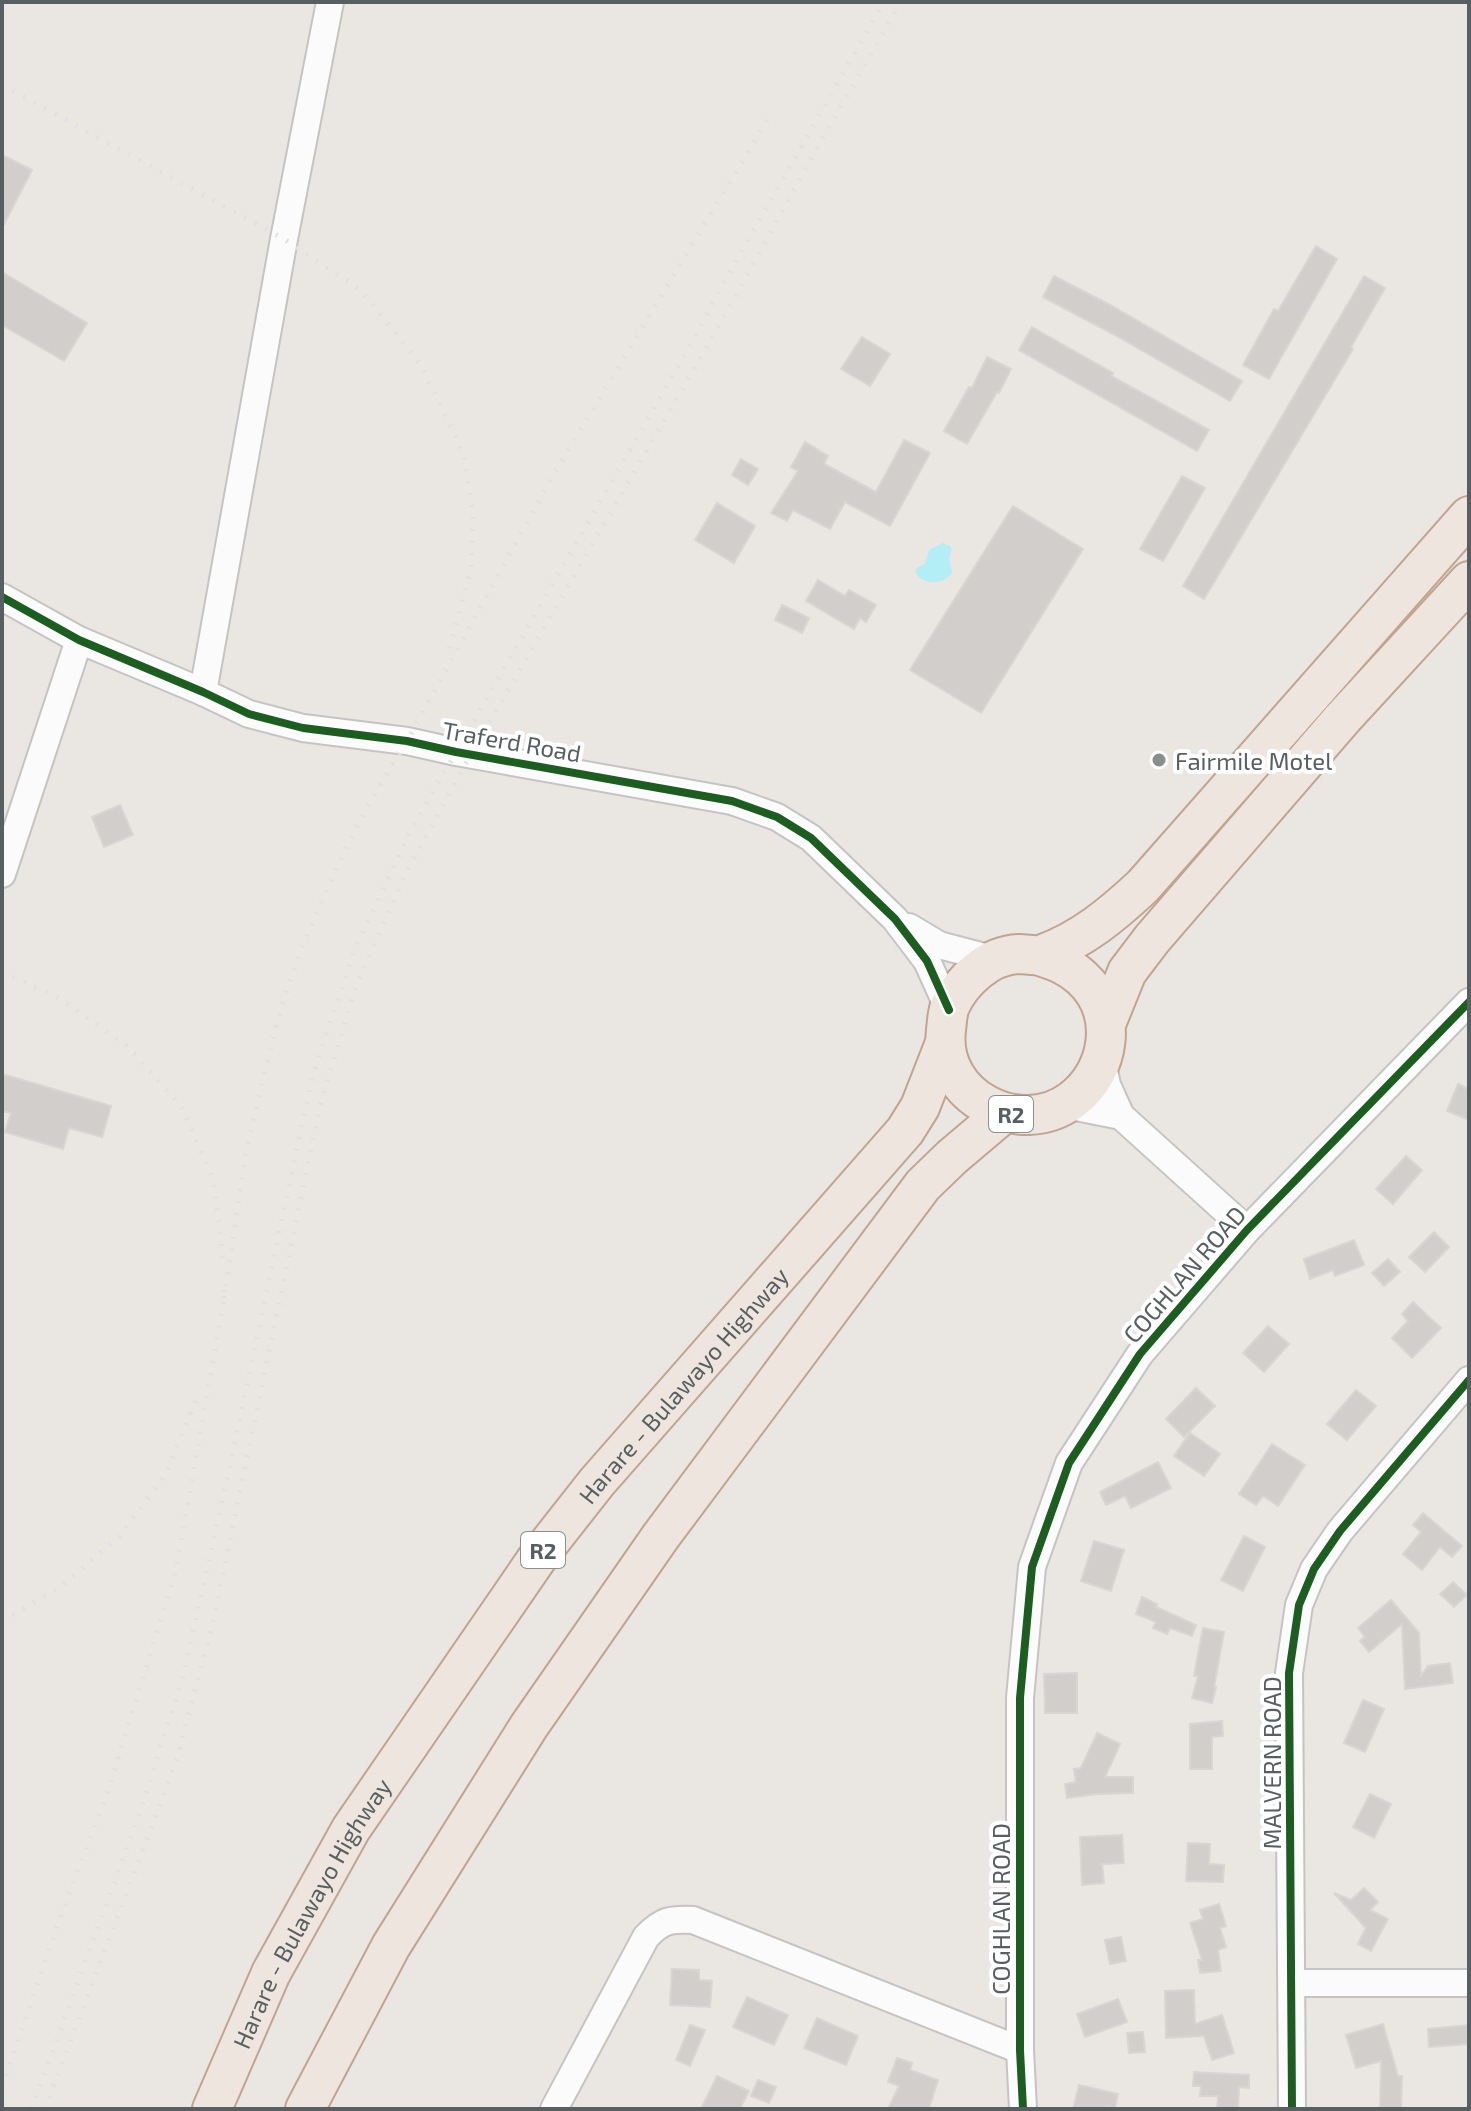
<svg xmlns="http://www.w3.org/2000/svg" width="1471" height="2111" viewBox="0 0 1471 2111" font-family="'Exo 2',sans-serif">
<rect width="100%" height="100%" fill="#eae6e2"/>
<path fill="#b3edf6" d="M943 543 950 546 952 549 949 557 952 573C943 585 921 586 915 571L918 567 925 564 929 550Z"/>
<g fill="#d1cecc" stroke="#d9d5d2" stroke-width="2">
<path d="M2 155 32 170 2 228Z"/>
<path d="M1316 246 1337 259 1269 379 1243 365 1274 309 1278 311Z"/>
<path d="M2 272 87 323 64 361 2 325Z"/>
<path d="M1054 276 1110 305 1242 381 1230 401 1113 334 1043 297Z"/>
<path d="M1364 276 1385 288 1351 347 1353 349 1204 599 1183 586Z"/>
<path d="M1032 327 1113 373 1111 376 1209 430 1197 451 1019 350Z"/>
<path d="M862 337 890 354 870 386 841 369Z"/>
<path d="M987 357 1011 369 999 393 997 392 967 444 944 431 969 387 972 388Z"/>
<path d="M904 440 930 453 890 526 845 502 830 529 793 510 787 521 771 513 798 471 791 467 805 442 828 456 824 464 876 492Z"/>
<path d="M741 459 758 469 748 485 732 475Z"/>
<path d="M1182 476 1205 488 1163 561 1140 549Z"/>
<path d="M717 503 755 526 734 563 695 540Z"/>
<path d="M1013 506 1083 549 981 713 910 670Z"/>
<path d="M818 580 845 596 849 590 876 605 866 622 860 618 854 629 806 601Z"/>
<path d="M782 605 809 618 802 633 775 620Z"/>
<path d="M120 805 133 835 104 847 92 817Z"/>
<path d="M2 1074 111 1106 102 1137 69 1128 63 1149 5 1132 11 1113 2 1111Z"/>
<path d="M1458 1084 1469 1089V1120L1447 1111Z"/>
<path d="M1406 1156 1422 1170 1393 1204 1376 1189Z"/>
<path d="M1434 1232 1449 1247 1425 1272 1409 1257Z"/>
<path d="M1354 1240 1364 1265 1335 1276 1333 1270 1310 1279 1304 1259Z"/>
<path d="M1388 1259 1400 1272 1384 1286 1372 1273Z"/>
<path d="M1413 1302 1441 1328 1412 1358 1392 1338 1408 1321 1402 1314Z"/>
<path d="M1268 1326 1289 1344 1264 1372 1243 1353Z"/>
<path d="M1196 1388 1215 1406 1184 1437 1166 1419Z"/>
<path d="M1356 1390 1376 1406 1347 1440 1327 1424Z"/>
<path d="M1190 1433 1220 1454 1204 1476 1174 1456Z"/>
<path d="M1272 1444 1305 1465 1278 1506 1263 1496 1256 1505 1239 1494Z"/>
<path d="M1158 1462 1171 1488 1131 1508 1125 1496 1106 1505 1100 1492Z"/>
<path d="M1423 1513 1462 1546 1452 1557 1440 1547 1422 1570 1403 1554 1421 1532 1413 1525Z"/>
<path d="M1244 1536 1265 1547 1243 1591 1221 1580Z"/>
<path d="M1094 1541 1124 1550 1111 1591 1081 1581Z"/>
<path d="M1453 1582 1467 1595 1454 1607 1440 1594Z"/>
<path d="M1142 1597 1157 1604 1156 1607 1196 1625 1192 1636 1170 1628 1167 1634 1153 1628 1156 1622 1136 1614Z"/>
<path d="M1391 1600 1419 1633 1421 1676 1428 1666 1450 1663 1453 1683 1405 1689 1402 1624 1369 1652 1360 1641 1365 1637 1358 1628Z"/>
<path d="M1203 1628 1224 1632 1214 1687H1216L1212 1703 1192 1698 1198 1676H1194Z"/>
<path d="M1077 1673V1713H1045L1044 1674Z"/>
<path d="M1363 1700 1384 1709 1365 1752 1344 1743Z"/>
<path d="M1222 1721 1223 1736 1212 1737V1769H1190V1724Z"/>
<path d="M1097 1733 1120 1744 1105 1777H1133V1793L1098 1794 1067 1798 1065 1784 1076 1782 1074 1769 1081 1768Z"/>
<path d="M1370 1794 1391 1804 1374 1838 1353 1827Z"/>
<path d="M1122 1835 1124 1863 1102 1864 1104 1883 1082 1885 1080 1837Z"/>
<path d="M1188 1843 1210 1844 1209 1864 1224 1865 1223 1882 1186 1881Z"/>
<path d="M1364 1888 1378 1902 1370 1910 1388 1919 1371 1951 1358 1944 1366 1928 1334 1893 1351 1900Z"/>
<path d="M1219 1904 1226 1926 1220 1928 1226 1947 1218 1950 1221 1971 1200 1973 1198 1960H1202L1190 1923 1203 1919 1200 1910Z"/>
<path d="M1121 1937 1126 1961 1110 1964 1105 1940Z"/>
<path d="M672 1969 699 1970V1980L712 1981 710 2007 670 2005Z"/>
<path d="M1194 1990 1195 2024 1222 2015 1234 2053 1212 2060 1204 2036 1166 2038 1165 1991Z"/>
<path d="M747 1997 788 2015 774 2045 733 2027Z"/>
<path d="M1118 1999 1127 2022 1085 2037 1077 2014Z"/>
<path d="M817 2018 858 2036 846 2065 804 2048Z"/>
<path d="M1383 2024 1398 2076H1402L1401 2109H1380L1381 2061 1356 2068 1346 2035Z"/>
<path d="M690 2025 705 2030 690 2066 676 2060Z"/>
<path d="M1469 2025V2044L1429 2047 1428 2029Z"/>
<path d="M1143 2032 1145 2052 1129 2053 1127 2033Z"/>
<path d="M897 2058 912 2063 910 2070 938 2080 929 2109H888L899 2086 888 2082Z"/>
<path d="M1194 2072 1249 2075V2088L1239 2087 1238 2109H1217L1218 2096H1200L1201 2086H1193Z"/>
<path d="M717 2076 749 2091 740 2109H701Z"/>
<path d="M758 2080 776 2087 769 2103 751 2096Z"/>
<path d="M1079 2085 1118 2094 1115 2108 1106 2106 1105 2109H1073Z"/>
</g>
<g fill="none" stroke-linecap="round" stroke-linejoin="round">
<g stroke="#c5c4c3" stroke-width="30">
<g id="minor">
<path d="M2 597 79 640 203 692 249 714 303 728 407 741 456 752 732 801 777 817 811 838 895 919 927 961 949 1010"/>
<path d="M203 692 284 239 330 2"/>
<path d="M2 874 79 640"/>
<path d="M909 927 939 945 996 960"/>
<path d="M1066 1105 1121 1116 1107 1085 1102 1061"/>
<path d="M1121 1116 1247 1230"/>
<path d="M1292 1983H1469"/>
<path d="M554 2109 646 1937C662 1920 670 1919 693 1920L1020 2050"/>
<path d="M1023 2109 1020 2050V1698L1032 1567 1069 1463 1140 1354 1247 1230 1469 1002"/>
<path d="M1292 2109 1289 1673 1299 1605 1314 1569 1340 1531 1469 1380"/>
</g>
</g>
<g stroke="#c1a490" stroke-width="42">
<g id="highway">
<path d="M1040 956C1056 961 1069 966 1082 978 1119 1012 1111 1071 1072 1100 1020 1139 938 1097 946 1030 947 1022 947 1014 950 1006 962 980 989 955 1019 954 1028 954 1035 957 1043 954 1082 940 1113 914 1143 886L1469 516"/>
<path d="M1106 1024 1127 972 1152 939 1343 718 1469 581"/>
<path id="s1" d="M212 2109 271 1973 351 1829 538 1557 597 1482 905 1131 920 1107 945 1043"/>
<path d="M305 2109 391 1946 529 1726 661 1536 923 1185 952 1157 1004 1113"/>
</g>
</g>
<use href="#minor" stroke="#fcfbfb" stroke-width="26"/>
<use href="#highway" stroke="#eee6de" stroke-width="38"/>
<g stroke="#e1e0e0" stroke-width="5" stroke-dasharray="2 10" stroke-linecap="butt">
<path d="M2 85 284 239 362 291 421 365 464 455 473 518 471 569 449 650"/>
<path d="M2 972 59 998 127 1046 181 1106 213 1179 221 1239 222 1260"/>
<path d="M224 1298 245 1158 265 1070 284 998 302 947 326 892 348 843 377 790 407 741 552 477 771 114"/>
<path d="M2 1621 59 1588 119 1537 165 1475 198 1396"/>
<path d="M2 2087 58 1924 109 1788 176 1570 224 1298V1288"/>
<path d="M32 2109 144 1800 183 1676 226 1484 313 1073 355 949 410 832 687 351 732 268 884 2"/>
<path d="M45 2109 176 1762 214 1618 320 1106 356 986 407 871 471 754 712 338 825 134 901 2"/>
</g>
<g stroke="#fff" stroke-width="13">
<g id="cycleway">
<path d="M2 597 79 640 203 692 249 714 303 728 407 741 456 752 732 801 777 817 811 838 895 919 927 961 949 1010"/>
<path d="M1023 2109 1020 2050V1698L1032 1567 1069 1463 1140 1354 1247 1230 1469 1002"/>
<path d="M1292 2109 1289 1673 1299 1605 1314 1569 1340 1531 1469 1380"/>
</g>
</g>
<use href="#cycleway" stroke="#1b5e20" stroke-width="8"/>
</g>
<circle fill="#8b8e8e" stroke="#fff" stroke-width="3" cx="1159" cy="760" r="8"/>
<g text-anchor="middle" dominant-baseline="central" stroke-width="8" stroke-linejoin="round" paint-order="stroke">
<g fill="#fff" stroke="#8a8f90" stroke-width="2">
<rect x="989" y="1096" width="44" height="36" rx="6"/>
<rect x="521" y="1532" width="44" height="36" rx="6"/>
</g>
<g font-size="22" font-weight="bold" fill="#585f61">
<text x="1011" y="1114">R2</text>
<text x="543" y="1550">R2</text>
</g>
<g font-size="24" fill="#585f61" stroke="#fff">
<text transform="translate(512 741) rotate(10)">Traferd Road</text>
<text transform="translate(1184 1274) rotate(-49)">COGHLAN ROAD</text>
<text stroke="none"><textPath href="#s1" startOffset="868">Harare - Bulawayo Highway</textPath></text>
<text transform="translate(1271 1763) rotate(-90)">MALVERN ROAD</text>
<text transform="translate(1000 1909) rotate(-90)">COGHLAN ROAD</text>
<text stroke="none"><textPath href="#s1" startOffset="220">Harare - Bulawayo Highway</textPath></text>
</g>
<g font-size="24" fill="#585f61" stroke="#fff" text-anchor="start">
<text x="1175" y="760">Fairmile Motel</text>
</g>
</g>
<rect width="1471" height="2111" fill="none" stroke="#585f61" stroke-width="8"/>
</svg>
